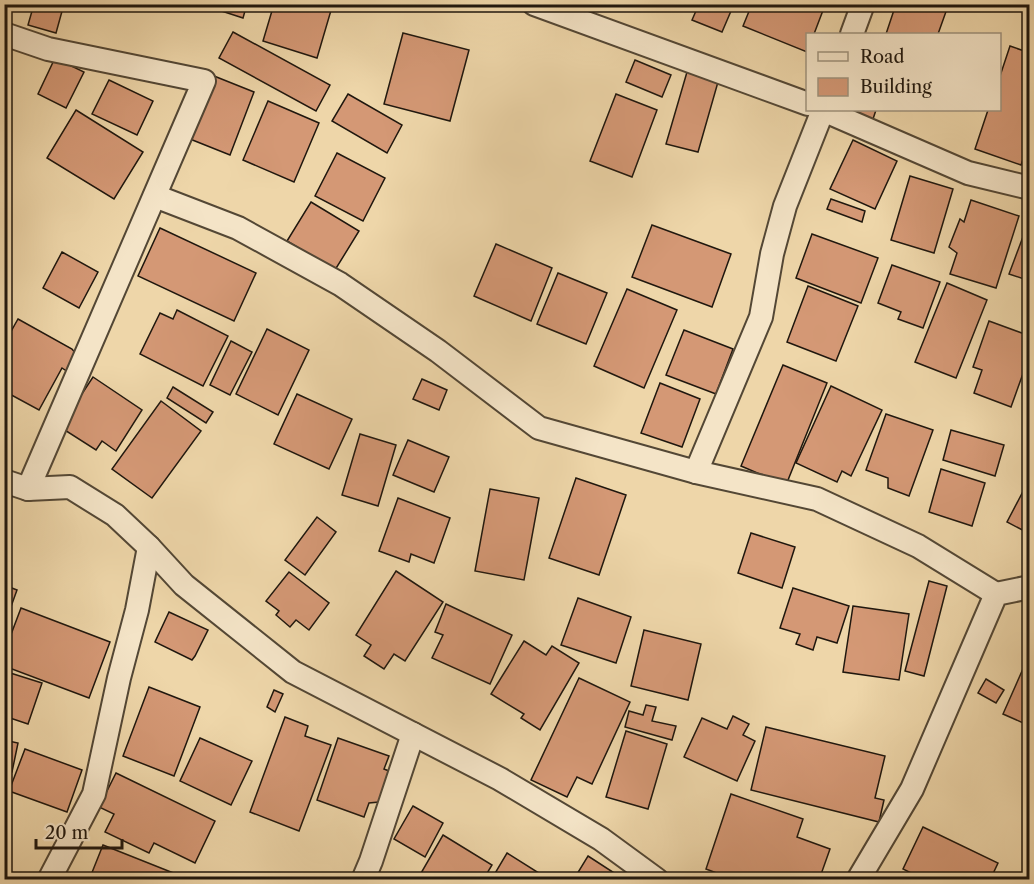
<svg xmlns="http://www.w3.org/2000/svg" width="1034" height="884" viewBox="0 0 1034 884" font-family="'Libre Caslon Text',serif">
<rect width="100%" height="100%" fill="#eed6a9"/>
<filter id="stains"><feTurbulence type="fractalNoise" baseFrequency=".00333" numOctaves="4"/><feColorMatrix values="0 0 0 0 .2 0 0 0 0 .09 0 0 0 0 .02 0 0 0 .5 -.17"/></filter>
<radialGradient id="worn" r=".72"><stop offset=".6" stop-color="#630" stop-opacity="0"/><stop offset="1" stop-color="#630" stop-opacity=".3"/></radialGradient>
<g fill="#d49875" stroke="#1f170e" stroke-width="1.5">
<path d="M34 4H64L56 33 28 25Z"/>
<path d="M200 4H247L243 18Z"/>
<path d="M274 4H325L332 7 317 58 263 41Z"/>
<path d="M699 4H734L722 32 692 20Z"/>
<path d="M752 4H823L825 5 814 34H808L807 52 743 26Z"/>
<path d="M896 4H943L948 6 938 34H886Z"/>
<path d="M233 32 330 85 316 111 219 58Z"/>
<path d="M403 33 469 50 450 121 384 104Z"/>
<path d="M1010 46 1030 53V140L1021 165 975 149 988 110H1000V76Z"/>
<path d="M55 58 84 72 66 108 38 94Z"/>
<path d="M635 60 671 75 662 97 626 82Z"/>
<path d="M687 72 718 82 698 152 666 144Z"/>
<path d="M214 76 254 92 230 155 190 139Z"/>
<path d="M109 80 153 101 137 135 92 114Z"/>
<path d="M348 94 402 125 387 153 332 121Z"/>
<path d="M616 94 657 110 632 177 590 161Z"/>
<path d="M268 101 319 123 294 182 243 160Z"/>
<path d="M76 110 143 152 114 199 47 158Z"/>
<path d="M840 110H876L872 122Z"/>
<path d="M853 140 897 161 875 209 830 189Z"/>
<path d="M337 153 385 178 363 221 315 196Z"/>
<path d="M910 176 953 189 934 253 891 240Z"/>
<path d="M831 199 865 211 862 222 827 209Z"/>
<path d="M971 200 1019 216 996 288 950 274 957 253 949 247 960 219 964 222Z"/>
<path d="M311 202 359 231 335 270 287 241Z"/>
<path d="M1030 218V281L1009 274Z"/>
<path d="M652 225 731 254 712 307 632 277Z"/>
<path d="M160 228 256 273 234 321 138 276Z"/>
<path d="M812 234 878 258 861 303 796 278Z"/>
<path d="M496 244 552 268 531 321 474 296Z"/>
<path d="M62 252 98 272 79 308 43 288Z"/>
<path d="M892 265 940 282 923 328 898 319 901 312 878 303Z"/>
<path d="M558 273 607 293 586 344 537 324Z"/>
<path d="M947 283 987 300 956 378 915 362Z"/>
<path d="M808 286 858 306 836 361 787 342Z"/>
<path d="M627 289 677 310 644 388 594 366Z"/>
<path d="M177 310 228 336 203 386 140 354 160 313 173 319Z"/>
<path d="M18 319 72 349 77 355 68 372 62 368 39 410 4 391V344Z"/>
<path d="M989 321 1030 336V370L1025 368 1011 407 974 393 982 370 973 367Z"/>
<path d="M267 329 309 350 278 415 236 394Z"/>
<path d="M684 330 733 349 716 394 666 375Z"/>
<path d="M231 341 252 352 230 395 210 385Z"/>
<path d="M783 365 827 383 786 485 741 466Z"/>
<path d="M93 377 142 410 116 451 102 441 96 450 60 427Z"/>
<path d="M422 379 447 390 439 410 413 399Z"/>
<path d="M660 383 700 399 682 447 641 433Z"/>
<path d="M831 386 882 410 851 476 842 471 837 482 796 463Z"/>
<path d="M173 387 213 412 206 423 167 398Z"/>
<path d="M297 394 352 419 329 469 274 444Z"/>
<path d="M161 401 201 431 152 498 112 469Z"/>
<path d="M886 414 933 430 909 496 888 488V478L866 470Z"/>
<path d="M951 430 1004 445 995 476 943 460Z"/>
<path d="M360 434 396 445 378 506 342 495Z"/>
<path d="M408 440 449 457 434 492 393 475Z"/>
<path d="M941 469 985 483 972 526 929 512Z"/>
<path d="M576 478 626 495 599 575 549 558Z"/>
<path d="M1030 478V534L1007 522Z"/>
<path d="M490 489 539 498 524 580 475 571Z"/>
<path d="M398 498 450 518 434 563 411 554 409 562 379 551Z"/>
<path d="M317 517 336 532 305 575 285 560Z"/>
<path d="M751 533 795 547 782 588 738 573Z"/>
<path d="M396 571 443 602 405 661 394 654 384 669 364 656 371 645 356 635Z"/>
<path d="M289 572 329 603 309 630 296 620 290 627 276 615 279 611 266 601Z"/>
<path d="M929 581 947 586 924 676 905 671Z"/>
<path d="M4 585 17 590 4 626Z"/>
<path d="M793 588 849 606 837 643 817 637 813 650 796 644 800 634 780 628Z"/>
<path d="M578 598 631 617 616 663 561 645Z"/>
<path d="M446 604 512 635 490 684 432 658 443 635 435 632Z"/>
<path d="M853 606 909 614 899 680 843 672Z"/>
<path d="M21 608 110 642 89 698 4 666V653Z"/>
<path d="M169 612 208 630 195 656 192 660 155 642Z"/>
<path d="M644 630 701 644 688 700 631 686Z"/>
<path d="M524 641 546 655 552 646 579 663 540 730 521 718 524 714 491 694Z"/>
<path d="M1026 662 1030 664V726L1003 714Z"/>
<path d="M4 671 42 683 28 724 4 716Z"/>
<path d="M579 678 630 702 592 784 577 777 567 797 531 780Z"/>
<path d="M986 679 1004 690 996 703 978 693Z"/>
<path d="M149 687 200 707 174 776 123 756Z"/>
<path d="M274 690 283 694 275 712 267 707Z"/>
<path d="M646 705 656 707 652 721 676 726 672 740 625 727 629 711 643 715Z"/>
<path d="M733 716 749 724 743 735 755 741 737 781 684 757 702 718 727 729Z"/>
<path d="M285 717 308 726 305 736 331 745 299 831 250 812Z"/>
<path d="M766 727 885 756 875 798 884 800 879 822 751 790Z"/>
<path d="M626 731 667 744 648 809 606 797Z"/>
<path d="M200 738 252 761 231 805 180 781Z"/>
<path d="M338 738 389 756 384 769 389 771 379 802 369 803 364 817 317 800Z"/>
<path d="M4 740 18 743 12 772 4 771Z"/>
<path d="M25 749 82 770 67 812 9 791Z"/>
<path d="M116 773 215 821 195 863 154 843 149 853 105 832 114 814 99 807Z"/>
<path d="M731 794 803 819 797 837 830 849 819 880H735L706 869Z"/>
<path d="M413 806 443 823 425 857 394 839Z"/>
<path d="M923 827 998 863 990 880H925L903 869Z"/>
<path d="M443 835 492 865 483 880H417Z"/>
<path d="M103 845 191 880H89Z"/>
<path d="M507 853 550 880H491Z"/>
<path d="M588 856 622 878 621 880H586L577 874Z"/>
</g>
<g fill="none" stroke-linecap="round" stroke-linejoin="round">
<g stroke="#534735" stroke-width="26">
<g id="minor">
<path d="M534 4 808 104"/>
<path d="M4 34 48 49 204 81 28 489"/>
<path d="M852 34 863 4"/>
<path d="M823 110 968 173 1030 188"/>
<path d="M155 196 238 228 340 284 438 351 539 428 696 472 817 499 918 546 996 594"/>
<path d="M696 472 761 317 772 254 785 206 823 110"/>
<path d="M4 481 28 489 70 487 115 515 149 547 184 585 293 672 500 779 601 839 657 880"/>
<path d="M49 880 94 794 119 678 137 610 149 547"/>
<path d="M363 880 371 861 413 734"/>
<path d="M858 880 912 789 996 594 1030 587"/>
</g>
</g>
<use href="#minor" stroke="#f4e4c7" stroke-width="22"/>
</g>
<rect width="1034" height="884" fill="none" stroke="#eed6a9" stroke-width="24"/>
<rect x="6" y="6" width="1022" height="872" fill="none" stroke="#1f170e" stroke-width="3"/>
<rect x="12" y="12" width="1010" height="860" fill="none" stroke="#1f170e" stroke-width="1.5"/>
<rect x="806" y="33" width="195" height="78" fill="#f4e4c7" stroke="#9f927d" stroke-width="1.5"/>
<rect x="818" y="52" width="30" height="9" fill="#f4e4c7" stroke="#9f927d" stroke-width="1.5"/>
<text x="860" y="63" font-size="18" fill="#1f170e">Road</text>
<rect x="818" y="78" width="30" height="18" fill="#d49875" stroke="#9f927d" stroke-width="1.5"/>
<text x="860" y="93" font-size="18" fill="#1f170e">Building</text>
<path d="M36 839v9h86v-9" fill="none" stroke="#1f170e" stroke-width="3"/>
<text x="45" y="839" font-size="18" fill="#1f170e" stroke="#f4e4c7" stroke-width="4.5" paint-order="stroke">20 m</text>
<rect width="100%" height="100%" filter="url(#stains)"/>
<rect width="100%" height="100%" fill="url(#worn)"/>
</svg>
